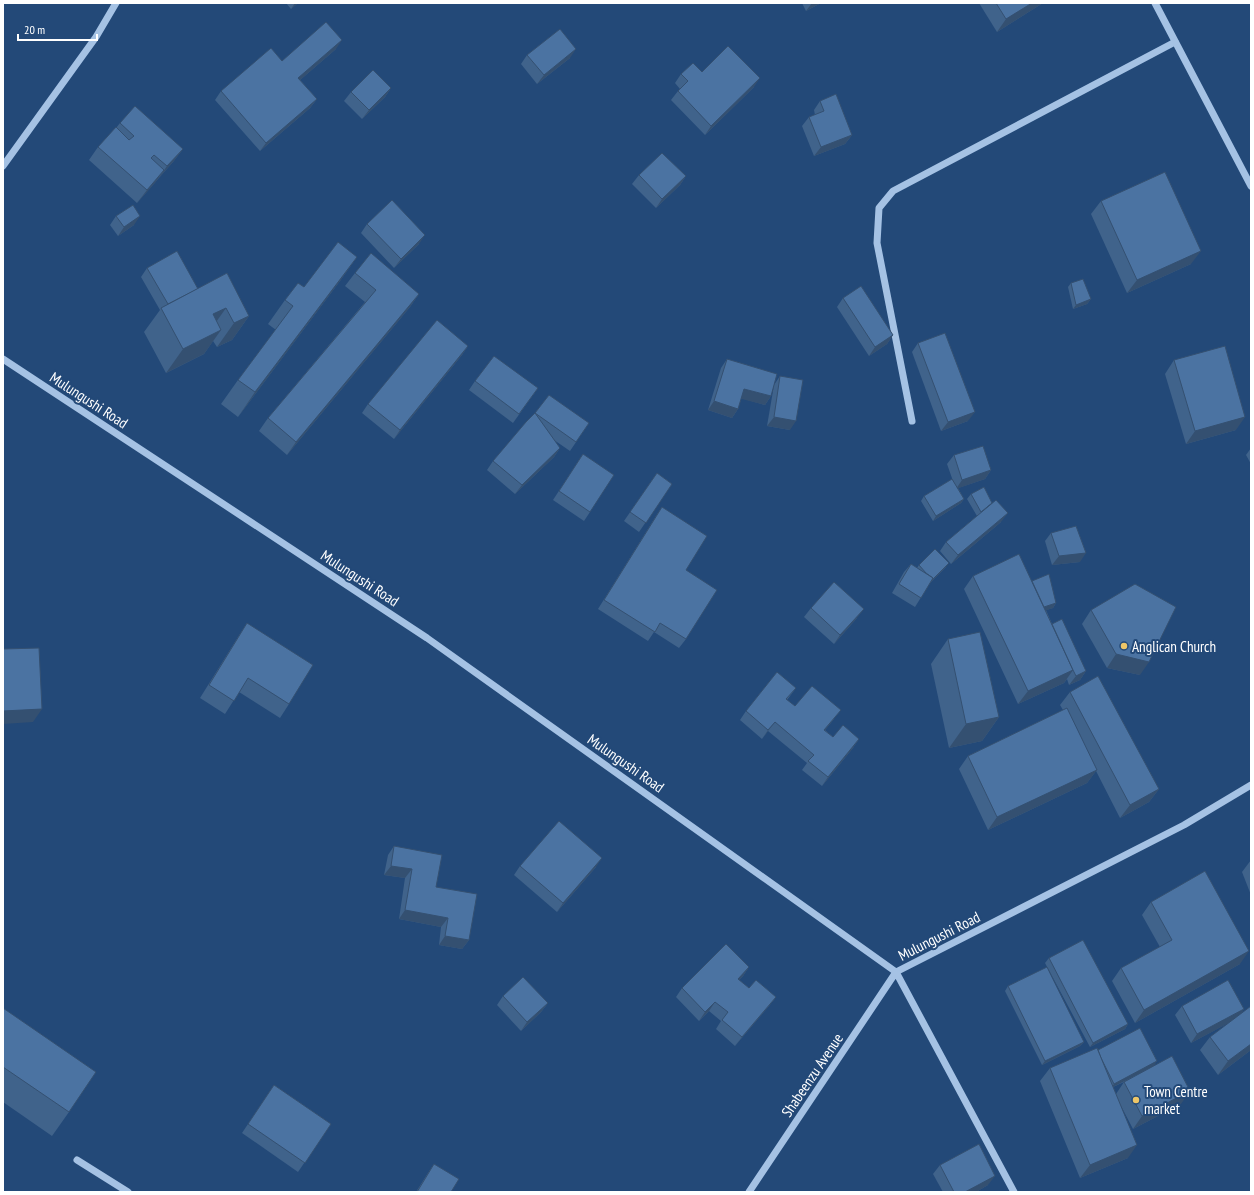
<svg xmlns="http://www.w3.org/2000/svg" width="1254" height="1195" viewBox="0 0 1254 1195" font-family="'PT Sans Narrow',sans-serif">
<rect width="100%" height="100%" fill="#234978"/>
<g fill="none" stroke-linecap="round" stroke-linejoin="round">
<g stroke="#a5c2e4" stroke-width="7">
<path d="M1155 3 1251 186"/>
<path d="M3 166 96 37 116 3"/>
<path d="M3 359 427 638 896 972 1184 825 1251 785"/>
<path d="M912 421 877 243 879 208 893 191 1175 42"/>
<path d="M77 1160 128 1192"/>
<path d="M749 1192 896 972 1014 1192"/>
</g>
</g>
<g fill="#40638b" fill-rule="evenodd">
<path d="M286 3H298L291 9Z"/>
<path d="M802 3H821L806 11Z"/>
<path d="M979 3H1043L997 32Z"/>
<path d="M336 49 300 80 317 99 310 108 260 151 215 100 221 91 282 61Z"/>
<path d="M527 55 570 58 537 84 521 64Z"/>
<path d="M702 72 754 87 705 135 671 100 678 91 680 89 675 83 681 74Z"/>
<path d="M391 88 385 97 362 119 344 101 351 92Z"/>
<path d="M820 101 852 135 845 144 814 156 802 126 809 117 815 115 814 110Z"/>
<path d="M120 123 183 149 173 162 158 179 137 203 89 160 98 147 116 128Z"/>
<path d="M639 175 686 176 680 185 656 208 632 184Z"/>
<path d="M1101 201 1191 264 1127 293 1091 214Z"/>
<path d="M116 216 134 225 118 236 110 225Z"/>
<path d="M367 224 419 244 394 268 361 233Z"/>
<path d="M357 257 340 281 238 417 221 404 238 380 276 330 268 324 285 300 304 287Z"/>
<path d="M147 268 198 289 249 316 232 340 217 347 213 341 204 354 166 373 144 332 160 310 141 277Z"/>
<path d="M355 273 419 294 410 307 287 455 259 431 268 418 365 302 345 286Z"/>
<path d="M1071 283 1091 299 1087 304 1073 309 1068 287Z"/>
<path d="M843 298 893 335 887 344 869 356 837 307Z"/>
<path d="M918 343 968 421 941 431 912 352Z"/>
<path d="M468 346 462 355 394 439 362 413 368 404Z"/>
<path d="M727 359 771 396 765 405 741 398 738 409 732 418 708 410 721 368Z"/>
<path d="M1174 360 1236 430 1186 444 1165 374Z"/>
<path d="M780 376 790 430 767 426 774 385Z"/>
<path d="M475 381 538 388 513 423 469 390Z"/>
<path d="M535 413 589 423 570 451 554 440 560 448 554 457 515 494 487 470 493 461Z"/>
<path d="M1251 448V464L1246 455Z"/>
<path d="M583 454 590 512 584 521 553 500Z"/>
<path d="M954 455 991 470 985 479 958 488 964 499 961 503 933 521 921 501 924 496 953 481 947 464Z"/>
<path d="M657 473 672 484 639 532 624 521Z"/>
<path d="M971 494 1001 522 951 564 940 551 946 542 977 516 967 499Z"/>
<path d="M662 507 686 570V639L679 648 654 632 648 641 598 609 656 516Z"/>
<path d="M1051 533 1080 562 1052 565 1045 541Z"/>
<path d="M911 564 917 568 919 565 946 567 930 583 915 607 892 593 904 572Z"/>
<path d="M973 576 1032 581 1056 603 1053 608 1046 610 1052 624 1086 671 1080 680 1069 685 1067 679 1064 683 1018 704 964 589Z"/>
<path d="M811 608 857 618 834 644 804 617Z"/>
<path d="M1091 610 1140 675 1107 668 1082 624Z"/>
<path d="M247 623 289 704 280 718 239 692 225 714 200 698 238 637Z"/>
<path d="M948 639 999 717 982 741 949 748 931 664Z"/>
<path d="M796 688 787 700 795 706 834 719 825 730 833 737 859 739 853 748 822 786 802 770 807 763 768 731 762 739 740 720 746 711Z"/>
<path d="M1070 692 1159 789 1149 802 1120 818 1096 771 1087 783 988 830 959 769 968 756 1063 710 1060 705Z"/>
<path d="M394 846 436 887 469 940 462 949 439 945 441 927 399 919 405 878 384 875 388 855Z"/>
<path d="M1251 860V895L1242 872Z"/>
<path d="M520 866 596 867 557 912 514 875Z"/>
<path d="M1151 902 1240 964 1135 1023 1112 981 1121 968 1160 947 1142 915Z"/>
<path d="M1049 958 1128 1024 1125 1029 1090 1047 1045 963Z"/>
<path d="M749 967 743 976 739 980 749 988 776 997 769 1006 735 1046 716 1029 721 1021 709 1011 699 1021 676 997 682 988Z"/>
<path d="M1008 986 1084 1042 1080 1046 1042 1065 1005 991Z"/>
<path d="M503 996 548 1003 541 1012 521 1031 497 1005Z"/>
<path d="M1182 1006 1244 1009 1240 1015 1251 1006V1050L1218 1075 1200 1050 1210 1037 1230 1022 1191 1043 1175 1015Z"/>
<path d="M3 1008 69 1112 52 1136 3 1102Z"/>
<path d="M1098 1050 1154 1066 1181 1104 1133 1129 1121 1106 1128 1158 1080 1178 1040 1081 1050 1068ZM1124 1082 1116 1094 1113 1087Z"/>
<path d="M274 1085 331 1124 298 1172 242 1133Z"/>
<path d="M434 1164 451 1192H416L428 1173Z"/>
<path d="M940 1165 988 1185 976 1192H943L933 1174Z"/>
</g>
<g fill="#345071">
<path d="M295 3H298L291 9Z"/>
<path d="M812 3H821L806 11Z"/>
<path d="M1032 3H1043L997 32 1006 19Z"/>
<path d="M342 40 336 49 292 87 298 78Z"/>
<path d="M576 49 570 58 537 84 544 75Z"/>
<path d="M760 78 754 87 705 135 711 126Z"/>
<path d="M391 88 385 97 362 119 369 110Z"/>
<path d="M317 99 310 108 260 151 266 143Z"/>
<path d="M852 135 845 144 814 156 821 147Z"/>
<path d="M183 149 173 162 158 179 167 166Z"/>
<path d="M164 170 155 183 137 203 147 190Z"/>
<path d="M686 176 680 185 656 208 662 199Z"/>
<path d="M140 216 134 225 118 236 124 227Z"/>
<path d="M425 235 419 244 394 268 401 259Z"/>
<path d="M1201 251 1191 264 1127 293 1137 280Z"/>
<path d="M357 257 340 281 238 417 255 392Z"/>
<path d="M419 294 410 307 287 455 296 442Z"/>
<path d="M1091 299 1087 304 1073 309 1076 305Z"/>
<path d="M226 308 209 332 213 314Z"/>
<path d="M249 316 232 340 217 347 234 323Z"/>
<path d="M221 330 204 354 166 373 183 349Z"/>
<path d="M893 335 887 344 869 356 875 347Z"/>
<path d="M468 346 462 355 394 439 400 430Z"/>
<path d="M744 389 771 396 765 405 738 398Z"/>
<path d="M714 401 738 409 732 418 708 410Z"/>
<path d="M975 412 968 421 941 431 948 422Z"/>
<path d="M774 417 796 421 790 430 767 426Z"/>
<path d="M1245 417 1236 430 1186 444 1195 431Z"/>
<path d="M560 448 554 457 515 494 522 485Z"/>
<path d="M991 470 985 479 956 489 962 480Z"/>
<path d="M964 499 961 503 933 521 936 516Z"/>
<path d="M1008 513 1001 522 951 564 958 555Z"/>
<path d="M1086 553 1080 562 1052 565 1059 556Z"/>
<path d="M949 563 946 567 929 584 932 580Z"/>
<path d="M1056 603 1053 608 1039 613 1042 608Z"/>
<path d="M864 609 857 618 834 644 840 635Z"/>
<path d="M1116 654 1149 662 1140 675 1107 668Z"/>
<path d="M1073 670 1064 683 1018 704 1028 691Z"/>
<path d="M1086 671 1080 680 1069 685 1076 676Z"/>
<path d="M42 709 33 722 3 724V711Z"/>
<path d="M841 710 834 719 818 739 824 730Z"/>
<path d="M999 717 982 741 949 748 966 724Z"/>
<path d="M775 722 768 731 762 739 768 730Z"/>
<path d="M859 739 853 748 822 786 828 777Z"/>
<path d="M1097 770 1087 783 988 830 997 817Z"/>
<path d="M1159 789 1149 802 1120 818 1130 805Z"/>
<path d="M602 858 596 867 557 912 563 903Z"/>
<path d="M391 866 412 869 405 878 384 875Z"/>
<path d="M405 910 448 918 441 927 399 919Z"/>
<path d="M445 936 469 940 462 949 439 945Z"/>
<path d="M1249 951 1240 964 1135 1023 1144 1010Z"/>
<path d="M749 967 743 976 731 988 738 979Z"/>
<path d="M776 997 769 1006 735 1046 742 1037Z"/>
<path d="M715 1002 709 1011 699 1021 705 1012Z"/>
<path d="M548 1003 541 1012 521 1031 527 1022Z"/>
<path d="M1244 1009 1238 1018 1191 1043 1197 1034Z"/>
<path d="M1128 1024 1125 1029 1090 1047 1093 1043Z"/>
<path d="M1084 1042 1080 1046 1042 1065 1045 1061Z"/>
<path d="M1251 1044V1050L1218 1075 1228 1061Z"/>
<path d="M1157 1061 1154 1066 1111 1088 1114 1084Z"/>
<path d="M1190 1091 1181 1104 1133 1129 1142 1116Z"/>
<path d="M1137 1145 1128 1158 1080 1178 1090 1165Z"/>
<path d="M995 1176 988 1185 976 1192H965Z"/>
</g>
<g fill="#4b73a2" stroke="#345071">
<path d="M996 3H1032L1006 19Z"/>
<path d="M326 22 342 40 298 78 317 99 266 143 221 91 271 48 282 61Z"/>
<path d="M560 29 576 49 544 75 527 55Z"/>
<path d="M728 46 760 78 711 126 678 91 688 81 681 74 693 63 702 72Z"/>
<path d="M373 70 391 88 369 110 351 92Z"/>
<path d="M836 94 852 135 821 147 809 117 824 111 820 101Z"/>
<path d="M135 106 183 149 167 166 154 155 151 158 164 170 147 190 98 147 116 127 129 140 134 136 120 123Z"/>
<path d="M662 153 686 176 662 199 639 175Z"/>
<path d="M1165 172 1201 251 1137 280 1101 201Z"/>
<path d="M392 200 425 235 401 259 367 224Z"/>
<path d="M133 205 140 216 124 227 116 216Z"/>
<path d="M338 242 357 257 255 392 238 380 293 306 285 300 298 283 304 287Z"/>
<path d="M177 251 198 289 168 304 147 268Z"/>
<path d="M371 253 419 294 296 442 268 418 376 290 355 273Z"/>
<path d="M227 273 249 316 234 323 226 308 213 314 221 330 183 349 161 308Z"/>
<path d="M1083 279 1091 299 1076 305 1071 283Z"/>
<path d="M861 286 893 335 875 347 843 298Z"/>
<path d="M437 320 468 346 400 430 368 404Z"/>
<path d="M945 333 975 412 948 422 918 343Z"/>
<path d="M1225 346 1245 417 1195 431 1174 360Z"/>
<path d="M494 356 538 388 519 414 475 381Z"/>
<path d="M727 359 777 374 771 396 744 389 738 409 714 401Z"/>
<path d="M780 376 803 380 796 421 774 417Z"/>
<path d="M549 395 589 423 576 442 535 413 560 448 522 485 493 461 526 422 535 413Z"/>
<path d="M983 446 991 470 962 480 954 455Z"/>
<path d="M583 454 614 475 590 512 559 491Z"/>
<path d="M657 473 672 484 646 523 630 512Z"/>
<path d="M952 479 964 499 936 516 924 496Z"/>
<path d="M984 487 992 503 981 512 971 494Z"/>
<path d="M996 500 1008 513 958 555 946 542Z"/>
<path d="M662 507 707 536 686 570 717 590 686 639 660 623 655 632 604 600Z"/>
<path d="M1076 526 1086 553 1059 556 1051 533Z"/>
<path d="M935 549 949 563 932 580 933 578 926 573 919 565Z"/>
<path d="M1019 554 1073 670 1028 691 973 576Z"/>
<path d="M911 564 933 578 921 598 899 584Z"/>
<path d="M1049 574 1056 603 1044 607 1032 581Z"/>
<path d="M834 582 864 609 840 635 811 608Z"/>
<path d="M1135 584 1176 607 1149 662 1116 654 1091 610Z"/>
<path d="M1062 619 1086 671 1076 676 1073 670 1052 624Z"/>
<path d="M247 623 313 665 289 704 248 678 234 701 209 685Z"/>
<path d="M980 632 999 717 966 724 948 639Z"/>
<path d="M39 648 42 709 3 711V649Z"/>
<path d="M777 672 796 688 786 699 795 706 812 686 841 710 824 730 833 737 843 725 859 739 828 777 808 761 814 755 775 722 768 730 746 711Z"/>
<path d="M1098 676 1159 789 1130 805 1070 692Z"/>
<path d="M1067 708 1097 770 997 817 968 756Z"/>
<path d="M559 821 602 858 563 903 520 866Z"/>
<path d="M394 846 442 855 436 887 477 894 469 940 445 936 448 918 405 910 412 869 391 866Z"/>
<path d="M1205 871 1249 951 1144 1010 1121 968 1172 940 1151 902Z"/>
<path d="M1083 940 1128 1024 1093 1043 1049 958Z"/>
<path d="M726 944 749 967 738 979 749 988 756 980 776 997 742 1037 722 1020 728 1012 715 1002 705 1012 682 988Z"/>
<path d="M1047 967 1084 1042 1045 1061 1008 986Z"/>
<path d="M523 977 548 1003 527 1022 503 996Z"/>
<path d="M1228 980 1244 1009 1197 1034 1182 1006Z"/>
<path d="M1251 1006V1044L1228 1061 1210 1037Z"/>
<path d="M3 1008 96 1072 69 1112 3 1067Z"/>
<path d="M1140 1028 1157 1061 1114 1084 1101 1058 1098 1050Z"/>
<path d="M1097 1048 1137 1145 1090 1165 1050 1068Z"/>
<path d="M1172 1056 1190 1091 1142 1116 1124 1082Z"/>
<path d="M274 1085 331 1124 305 1163 248 1124Z"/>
<path d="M979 1144 995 1176 965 1192H954L940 1165Z"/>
<path d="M434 1164 459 1179 451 1192H417Z"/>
</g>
<g fill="#eec668" stroke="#234978" stroke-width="1.5">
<circle cx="1124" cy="646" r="4"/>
<circle cx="1136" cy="1100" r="4"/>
</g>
<g text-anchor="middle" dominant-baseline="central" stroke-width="4" stroke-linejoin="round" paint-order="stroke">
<g font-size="15" fill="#fff" stroke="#234978">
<text transform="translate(89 400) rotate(33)">Mulungushi Road</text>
<text transform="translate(360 578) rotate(33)">Mulungushi Road</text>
<text transform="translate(626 763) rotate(35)">Mulungushi Road</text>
<text transform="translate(939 936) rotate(-27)">Mulungushi Road</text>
<text transform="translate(812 1075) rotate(-56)">Shabeenzu Avenue</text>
</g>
<g font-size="15" fill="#fff" stroke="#234978" text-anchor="start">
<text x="1132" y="646">Anglican Church</text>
<text x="1144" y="1091">Town Centre<tspan x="1144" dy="17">market</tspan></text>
</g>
</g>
<rect width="1254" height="1195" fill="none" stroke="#ffffff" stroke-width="8"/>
<path d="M18 34v6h79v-6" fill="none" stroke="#ffffff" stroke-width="2"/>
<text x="24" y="34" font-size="12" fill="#ffffff" stroke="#234978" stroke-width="3" paint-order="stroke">20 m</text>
</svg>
